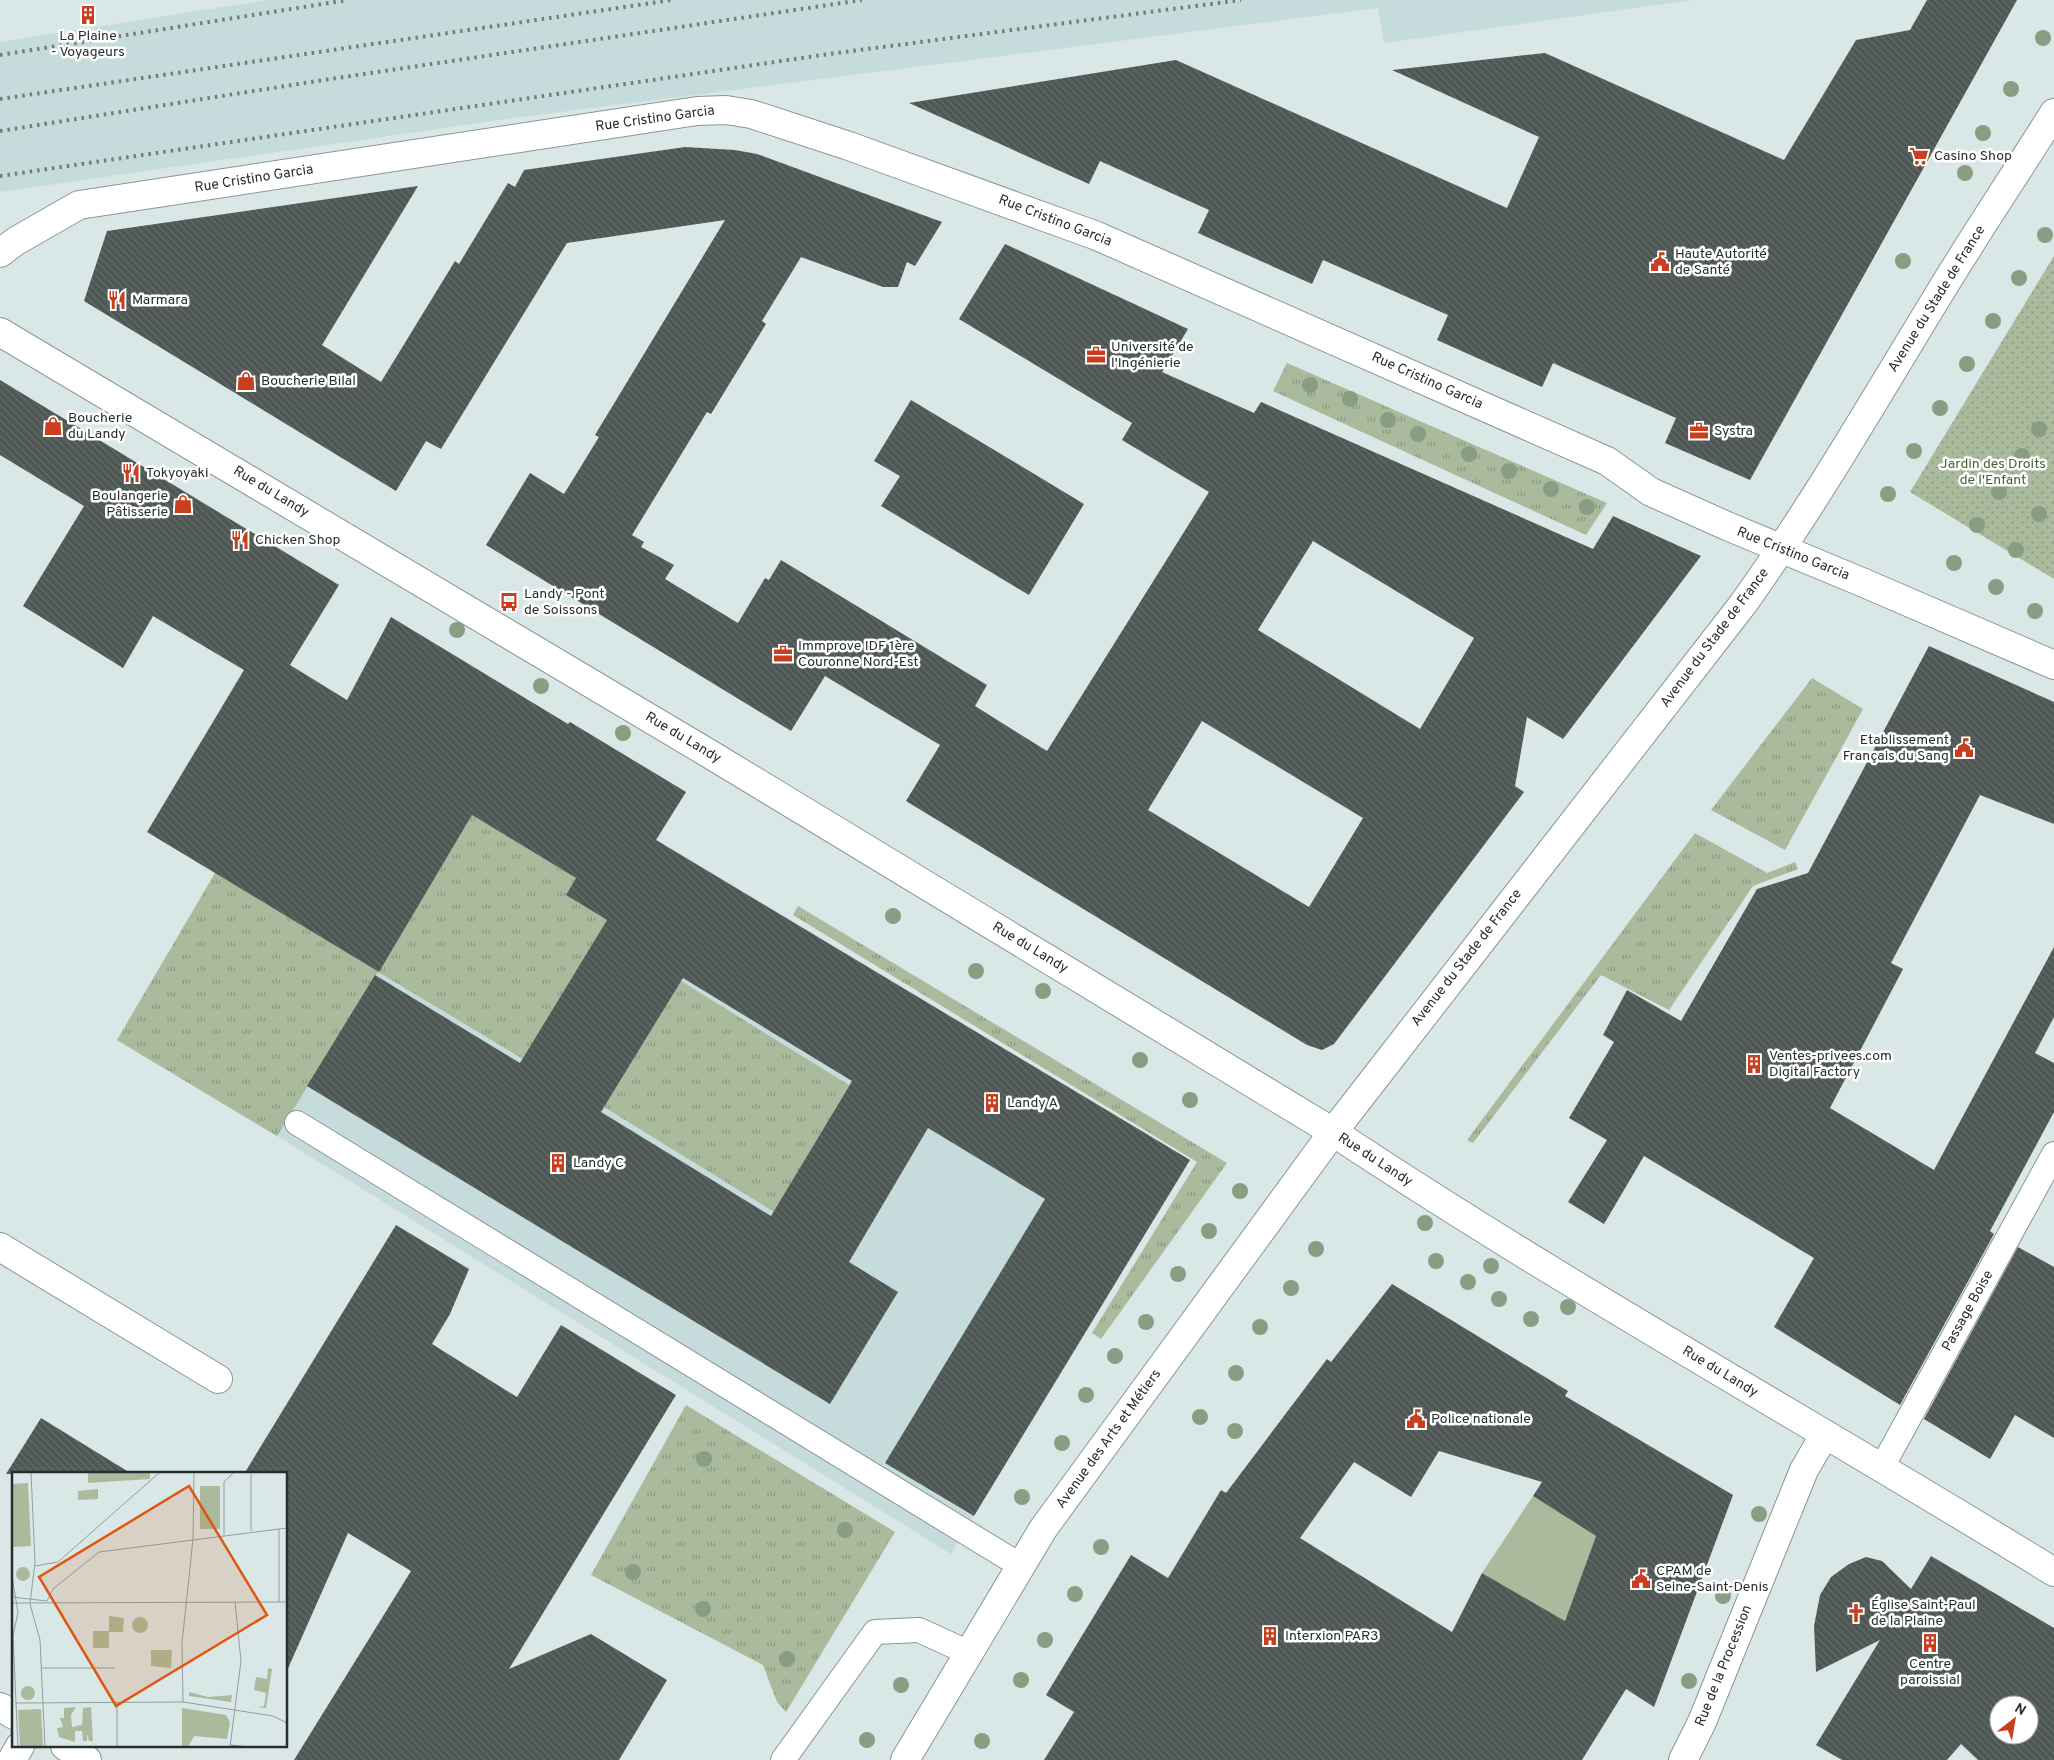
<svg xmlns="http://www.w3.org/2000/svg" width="2054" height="1760" viewBox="0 0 2054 1760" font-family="Overpass,sans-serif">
<defs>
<pattern id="grass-tufts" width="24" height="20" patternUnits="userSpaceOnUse" patternTransform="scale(1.25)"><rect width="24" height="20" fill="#a9bb9c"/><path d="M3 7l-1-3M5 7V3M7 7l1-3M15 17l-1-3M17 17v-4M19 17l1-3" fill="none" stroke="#8a9880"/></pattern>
<pattern id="park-dots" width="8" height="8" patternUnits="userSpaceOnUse" patternTransform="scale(1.25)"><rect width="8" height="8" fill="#a9bb9c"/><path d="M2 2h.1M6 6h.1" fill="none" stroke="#8a9880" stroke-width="1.8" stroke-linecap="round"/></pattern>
<pattern id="building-back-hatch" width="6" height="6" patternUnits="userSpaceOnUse" patternTransform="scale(1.25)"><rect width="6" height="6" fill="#4e5753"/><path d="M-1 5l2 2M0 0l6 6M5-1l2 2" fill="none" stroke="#646c69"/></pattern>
</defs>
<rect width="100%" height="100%" fill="#dae7e7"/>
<g fill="#c6dcdc">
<path d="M267 0H1693L1384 43 1378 8 507 119 0 192V42Z"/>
<path d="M570 722 607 745 641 775 646 767 686 792 649 835 1190 1160 1147 1231 1118 1214 1121 1241 1136 1250 951 1554 277 1136 117 1040 215 873 379 971Z"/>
</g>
<g fill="url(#grass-tufts)">
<path d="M1287 363 1607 503 1586 535 1273 391Z"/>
<path d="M1812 678 1863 709 1785 850 1711 810Z"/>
<path d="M472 815 576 878 566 895 607 920 523 1059 378 972 277 1136 117 1040 215 873 379 971Z"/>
<path d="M1695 833 1767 873 1795 862 1798 869 1753 886 1669 1010 1601 975 1473 1143 1467 1140Z"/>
<path d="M798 906 1227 1163 1101 1339 1092 1333 1197 1162 793 915Z"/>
<path d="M681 981 849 1085 774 1212 604 1107Z"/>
<path d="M686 1405 895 1532 786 1712 777 1702 763 1665 591 1575Z"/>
</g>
<path fill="url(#park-dots)" d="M2054 256V579L1910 492Z"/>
<path fill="#a9bb9c" d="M1533 1496 1596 1536 1565 1621 1482 1573Z"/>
<g fill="url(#building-back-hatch)" fill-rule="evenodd">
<path d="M1927 0H2017L1750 480 1665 443 1676 418 1553 363 1542 387 1437 340 1448 315 1323 260 1312 284 1198 233 1209 210 1100 161 1089 184 909 103 1176 60 1507 208 1539 137 1392 70 1545 53 1784 160 1856 40 1910 30Z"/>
<path d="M685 147 735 150 757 154 942 222 915 266 907 262 898 287H883L801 257 762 321 766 324 711 414 707 412 632 535 644 542 641 547 674 565 665 579 738 623 765 578 769 580 781 560 987 685 975 706 1047 751 1209 492 1122 440 1132 423 959 319 1005 244 1188 329 1162 372 1254 413 1261 402 1593 549 1613 516 1701 556 1563 739 1527 717 1515 786 1524 792 1334 1044 1322 1050 1307 1045 906 801 940 745 825 676 791 731 486 545 530 473 564 494 599 437 595 435 725 220 567 243 441 449 426 441 396 491 84 301 107 231 418 186 322 345 381 382 455 261 459 264 508 183 515 187 524 170ZM1313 541 1474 638 1420 729 1258 630ZM1202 721 1363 818 1309 907 1148 810Z"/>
<path d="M0 380 339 585 290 665 347 700 391 617 568 724 570 722 686 792 656 840 1190 1160 974 1516 885 1463 1045 1199 928 1128 849 1262 898 1292 830 1404 307 1086 375 975 520 1063 607 920 566 895 576 878 472 815 379 972 147 832 244 670 153 616 123 668 23 606 84 506 0 455ZM683 978 852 1081 771 1216 601 1112Z"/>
<path d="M911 400 1084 504 1029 595 881 506 900 476 874 461Z"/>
<path d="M1929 646 2054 702V824L1980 795 1891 963 1903 969 1830 1108 1934 1170 2054 947V1017L2035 1053 2054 1063V1112L1990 1231 1994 1234 1900 1405 1774 1327 1814 1258 1644 1156 1604 1224 1568 1202 1607 1140 1569 1118 1614 1042 1603 1035 1627 990 1681 1021 1757 889 1808 873Z"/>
<path d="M396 1225 469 1269 450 1314 432 1344 517 1397 561 1325 676 1395 509 1669 591 1634 667 1680 619 1760H294L411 1571 348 1533 286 1673V1474H244Z"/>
<path d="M2018 1247 2054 1267V1438L2015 1415 1990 1459 1924 1419Z"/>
<path d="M1392 1284 1568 1391 1565 1396 1733 1495 1654 1707 1626 1689 1582 1760H1044L1074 1712 1046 1695 1131 1555 1168 1578 1221 1490 1226 1493 1327 1359 1331 1362ZM1439 1451 1542 1482 1533 1496 1596 1536 1565 1621 1482 1573 1452 1632 1300 1538 1354 1462 1411 1497Z"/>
<path d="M41 1418 132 1474H6Z"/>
<path d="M1931 1556 2054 1628V1760H1978L1961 1744 1947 1760H1842L1816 1745 1880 1640 1816 1672 1814 1626 1820 1595 1831 1577 1849 1564 1866 1557 1882 1561 1911 1589ZM1999 1705H2029V1735H1999Z"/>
</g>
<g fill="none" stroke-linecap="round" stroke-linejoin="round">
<g stroke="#8a9696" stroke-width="26">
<g id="service">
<path d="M297 1123 1021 1566"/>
<path d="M1882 1467 2054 1154"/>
<path d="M783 1760 875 1632 919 1630 969 1653"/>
</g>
</g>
<g stroke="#8a9696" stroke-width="30">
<g id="minor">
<path d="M0 1247 218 1379"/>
<path d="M0 1707 14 1715"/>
<path d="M65 1746 87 1760"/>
<path d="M12 1760 20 1746"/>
<path d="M905 1760 1043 1529 1333 1132"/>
<path d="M1683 1760 1702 1722 1804 1470 1825 1434"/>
</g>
</g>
<g stroke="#8a9696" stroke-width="30">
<g id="tertiary">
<path d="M0 253 16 241 79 205 697 111 726 110 751 114 849 146 1097 236 1607 461 1651 492 1727 526 1864 583 2054 665"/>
<path d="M1333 1132 1743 604C1813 506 1873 402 1936 299 1974 236 2015 175 2054 113"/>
</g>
</g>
<g stroke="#8a9696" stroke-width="30">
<path id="secondary" d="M0 332 708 753 1333 1132C1568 1288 1814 1424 2054 1572"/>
</g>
<use href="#service" stroke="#fff" stroke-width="24"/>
<use href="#minor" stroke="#fff" stroke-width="28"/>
<use href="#tertiary" stroke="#fff" stroke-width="28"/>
<use href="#secondary" stroke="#fff" stroke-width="28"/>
<g stroke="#747c7c" stroke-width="4" stroke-dasharray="2.5 5" stroke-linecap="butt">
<path d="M0 55 348 0"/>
<path d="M0 99 672 0"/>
<path d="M0 131 317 81 862 0"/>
<path d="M0 176 829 54 1241 0"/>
</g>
</g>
<g fill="#899d83">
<circle cx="2043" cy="38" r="8"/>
<circle cx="2011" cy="89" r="8"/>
<circle cx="1983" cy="133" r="8"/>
<circle cx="1965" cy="173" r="8"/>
<circle cx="2045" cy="235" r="8"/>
<circle cx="1903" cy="261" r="8"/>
<circle cx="2019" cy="278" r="8"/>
<circle cx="1993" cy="321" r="8"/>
<circle cx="1967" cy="364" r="8"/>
<circle cx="1310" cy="385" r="8"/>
<circle cx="1350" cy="399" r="8"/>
<circle cx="1940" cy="408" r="8"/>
<circle cx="1388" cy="420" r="8"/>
<circle cx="2039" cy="429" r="8"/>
<circle cx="1418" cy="434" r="8"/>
<circle cx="1914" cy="451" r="8"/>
<circle cx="1469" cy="454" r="8"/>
<circle cx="2022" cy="456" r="8"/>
<circle cx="1509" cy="471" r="8"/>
<circle cx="1551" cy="489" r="8"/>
<circle cx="1999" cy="492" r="8"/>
<circle cx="1888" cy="494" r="8"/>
<circle cx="1587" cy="507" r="8"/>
<circle cx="2039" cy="514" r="8"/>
<circle cx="1977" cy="525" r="8"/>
<circle cx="2016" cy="550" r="8"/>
<circle cx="1954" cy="563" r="8"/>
<circle cx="1996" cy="587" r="8"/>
<circle cx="2035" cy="611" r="8"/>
<circle cx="457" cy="630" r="8"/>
<circle cx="541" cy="686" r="8"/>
<circle cx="623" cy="733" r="8"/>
<circle cx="893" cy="916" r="8"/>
<circle cx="976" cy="971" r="8"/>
<circle cx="1043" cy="991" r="8"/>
<circle cx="1140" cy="1060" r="8"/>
<circle cx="1190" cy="1100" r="8"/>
<circle cx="1240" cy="1191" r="8"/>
<circle cx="1425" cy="1223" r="8"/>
<circle cx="1209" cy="1231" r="8"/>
<circle cx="1316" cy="1249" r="8"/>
<circle cx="1436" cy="1261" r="8"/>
<circle cx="1491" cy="1266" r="8"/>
<circle cx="1178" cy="1274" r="8"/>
<circle cx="1468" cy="1282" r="8"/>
<circle cx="1291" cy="1288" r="8"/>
<circle cx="1499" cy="1299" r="8"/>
<circle cx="1568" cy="1307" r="8"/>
<circle cx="1531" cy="1319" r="8"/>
<circle cx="1146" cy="1322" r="8"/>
<circle cx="1260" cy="1327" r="8"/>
<circle cx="1115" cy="1356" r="8"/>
<circle cx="1236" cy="1373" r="8"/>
<circle cx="1086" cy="1395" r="8"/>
<circle cx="1200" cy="1417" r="8"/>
<circle cx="1235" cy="1431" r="8"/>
<circle cx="1062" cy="1443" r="8"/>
<circle cx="704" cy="1459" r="8"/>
<circle cx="1022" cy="1497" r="8"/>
<circle cx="1759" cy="1514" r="8"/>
<circle cx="845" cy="1530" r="8"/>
<circle cx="1101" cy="1547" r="8"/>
<circle cx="633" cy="1572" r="8"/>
<circle cx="1075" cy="1594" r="8"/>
<circle cx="1723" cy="1596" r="8"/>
<circle cx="703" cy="1609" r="8"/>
<circle cx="1045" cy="1640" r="8"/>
<circle cx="787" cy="1659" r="8"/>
<circle cx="1021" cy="1680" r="8"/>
<circle cx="1689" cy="1681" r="8"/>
<circle cx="901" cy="1685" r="8"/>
<circle cx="867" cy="1740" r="8"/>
<circle cx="982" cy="1741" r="8"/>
</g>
<defs>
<g id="building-bare" transform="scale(1.5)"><path d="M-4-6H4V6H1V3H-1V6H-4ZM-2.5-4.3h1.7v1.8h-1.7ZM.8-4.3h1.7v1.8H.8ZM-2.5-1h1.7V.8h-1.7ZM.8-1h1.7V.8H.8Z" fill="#c83e1e" stroke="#fff" stroke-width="2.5" paint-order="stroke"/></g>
<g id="supermarket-bare" transform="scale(1.5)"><path d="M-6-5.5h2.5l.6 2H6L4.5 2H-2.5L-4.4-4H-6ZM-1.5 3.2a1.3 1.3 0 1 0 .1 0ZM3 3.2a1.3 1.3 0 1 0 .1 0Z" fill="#c83e1e" stroke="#fff" stroke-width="2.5" paint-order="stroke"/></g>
<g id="civic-bare" transform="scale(1.5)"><path d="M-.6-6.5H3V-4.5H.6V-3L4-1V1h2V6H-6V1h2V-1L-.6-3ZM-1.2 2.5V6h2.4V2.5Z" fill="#c83e1e" stroke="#fff" stroke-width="2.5" paint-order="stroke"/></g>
<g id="restaurant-bare" transform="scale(1.5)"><path d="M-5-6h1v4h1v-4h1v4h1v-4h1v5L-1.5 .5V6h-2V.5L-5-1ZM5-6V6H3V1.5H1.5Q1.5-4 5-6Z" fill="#c83e1e" stroke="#fff" stroke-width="2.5" paint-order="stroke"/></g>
<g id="office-bare" transform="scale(1.5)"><path d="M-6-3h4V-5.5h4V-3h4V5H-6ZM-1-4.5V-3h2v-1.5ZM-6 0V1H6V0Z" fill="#c83e1e" stroke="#fff" stroke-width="2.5" paint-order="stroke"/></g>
<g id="shop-bare" transform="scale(1.5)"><path d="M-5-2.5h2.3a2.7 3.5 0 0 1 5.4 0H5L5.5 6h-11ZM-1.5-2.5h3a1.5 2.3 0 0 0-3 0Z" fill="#c83e1e" stroke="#fff" stroke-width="2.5" paint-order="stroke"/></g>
<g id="bus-bare" transform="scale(1.5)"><path d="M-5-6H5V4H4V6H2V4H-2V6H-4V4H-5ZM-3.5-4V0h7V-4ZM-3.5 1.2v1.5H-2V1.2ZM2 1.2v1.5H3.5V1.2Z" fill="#c83e1e" stroke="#fff" stroke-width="2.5" paint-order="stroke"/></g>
<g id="church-bare" transform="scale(1.5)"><path d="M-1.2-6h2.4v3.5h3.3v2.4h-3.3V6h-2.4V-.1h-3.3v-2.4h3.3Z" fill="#c83e1e" stroke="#fff" stroke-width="2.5" paint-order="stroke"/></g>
</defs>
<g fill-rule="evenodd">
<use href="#building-bare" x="88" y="15"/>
<use href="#supermarket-bare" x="1919" y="156"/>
<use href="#civic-bare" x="1660" y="262"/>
<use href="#restaurant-bare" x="117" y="300"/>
<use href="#office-bare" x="1096" y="355"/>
<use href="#shop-bare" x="246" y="381"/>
<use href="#shop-bare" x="53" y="426"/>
<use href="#office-bare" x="1699" y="431"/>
<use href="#restaurant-bare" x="131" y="473"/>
<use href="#shop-bare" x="183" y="504"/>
<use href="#restaurant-bare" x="240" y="540"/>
<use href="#bus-bare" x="509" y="602"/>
<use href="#office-bare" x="783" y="654"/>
<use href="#civic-bare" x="1964" y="748"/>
<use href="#building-bare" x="1754" y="1064"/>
<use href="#building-bare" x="992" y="1103"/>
<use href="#building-bare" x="558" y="1163"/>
<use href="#civic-bare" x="1416" y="1419"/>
<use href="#civic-bare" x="1641" y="1579"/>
<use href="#church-bare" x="1856" y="1613"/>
<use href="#building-bare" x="1270" y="1636"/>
<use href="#building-bare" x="1930" y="1643"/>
</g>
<g text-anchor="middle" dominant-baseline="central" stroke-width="5" stroke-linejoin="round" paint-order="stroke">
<g font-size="14" fill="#282d2d" stroke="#fff" text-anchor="start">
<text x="88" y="36" text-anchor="middle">La Plaine<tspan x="88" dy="16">- Voyageurs</tspan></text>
<text x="1934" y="156">Casino Shop</text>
<text x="1675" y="254">Haute Autorité<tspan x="1675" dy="16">de Santé</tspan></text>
<text x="132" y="300">Marmara</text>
<text x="1111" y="347">Université de<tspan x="1111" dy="16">l'Ingénierie</tspan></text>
<text x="261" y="381">Boucherie Bilal</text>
<text x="68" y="418">Boucherie<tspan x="68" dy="16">du Landy</tspan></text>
<text x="1714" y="431">Systra</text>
<text x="146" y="473">Tokyoyaki</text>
<text x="168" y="496" text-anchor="end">Boulangerie<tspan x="168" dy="16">Pâtisserie</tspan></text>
<text x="255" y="540">Chicken Shop</text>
<text x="524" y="594">Landy - Pont<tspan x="524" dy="16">de Soissons</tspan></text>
<text x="798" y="646">Immprove IDF 1ère<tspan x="798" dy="16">Couronne Nord-Est</tspan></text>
<text x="1949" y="740" text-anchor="end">Etablissement<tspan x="1949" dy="16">Français du Sang</tspan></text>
<text x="1769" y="1056">Ventes-privees.com<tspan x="1769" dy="16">Digital Factory</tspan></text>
<text x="1007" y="1103">Landy A</text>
<text x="573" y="1163">Landy C</text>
<text x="1431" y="1419">Police nationale</text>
<text x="1656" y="1571">CPAM de<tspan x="1656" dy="16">Seine-Saint-Denis</tspan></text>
<text x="1871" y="1605">Église Saint-Paul<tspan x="1871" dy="16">de la Plaine</tspan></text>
<text x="1285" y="1636">Interxion PAR3</text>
<text x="1930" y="1664" text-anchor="middle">Centre<tspan x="1930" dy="16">paroissial</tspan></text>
</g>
<g font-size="14" fill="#282d2d" stroke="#fff">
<text transform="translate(655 119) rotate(-8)">Rue Cristino Garcia</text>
<text transform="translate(254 179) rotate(-9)">Rue Cristino Garcia</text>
<text transform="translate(1055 221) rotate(21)">Rue Cristino Garcia</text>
<text transform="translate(1937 299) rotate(-58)">Avenue du Stade de France</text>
<text transform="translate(1427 381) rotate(24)">Rue Cristino Garcia</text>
<text transform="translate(271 492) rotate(31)">Rue du Landy</text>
<text transform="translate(1793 554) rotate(22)">Rue Cristino Garcia</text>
<text transform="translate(1715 638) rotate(-53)">Avenue du Stade de France</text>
<text transform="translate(683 738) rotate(31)">Rue du Landy</text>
<text transform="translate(1030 948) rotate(31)">Rue du Landy</text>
<text transform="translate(1467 958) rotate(-52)">Avenue du Stade de France</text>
<text transform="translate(1375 1160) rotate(33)">Rue du Landy</text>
<text transform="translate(1968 1311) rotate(-61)">Passage Boise</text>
<text transform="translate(1720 1372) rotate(31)">Rue du Landy</text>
<text transform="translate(1109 1439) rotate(-54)">Avenue des Arts et Métiers</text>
<text transform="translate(1724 1666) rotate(-68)">Rue de la Procession</text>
</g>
<g font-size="14" fill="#476031" stroke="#fff">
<text x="1993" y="464">Jardin des Droits<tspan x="1993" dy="16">de l'Enfant</tspan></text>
</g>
</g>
<g transform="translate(12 1472)">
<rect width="275" height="275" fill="#dae7e7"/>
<path d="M4 102a7 7 0 1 1 14 0a7 7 0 1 1-14 0ZM97 144 112 146 111 160H97V176H81V159H97ZM120 153a8 8 0 1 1 16 0a8 8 0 1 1-16 0ZM139 178H160L159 196 139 194ZM9 221a7 7 0 1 1 14 0a7 7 0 1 1-14 0ZM177 220 196 225 220 223 219 230 177 224Z" fill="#a9bb9c"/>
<path d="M16 11 19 74 0 75V12ZM188 14H208V57H188ZM170 236 214 243 218 250 215 267 182 264 176 275H170ZM29 237 31 275H8L6 238Z" fill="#a9bb9c"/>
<path d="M76 0H138V7L76 11ZM86 17V27L66 28V19ZM256 196 260 197 254 236 246 235 252 234 254 221 242 218 244 205 255 207ZM64 235 59 243 60 255 70 253 71 236 79 235 81 269H77L75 262V269H71L70 259H63V270L47 265 45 256 51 255 48 246H52V236Z" fill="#a9bb9c"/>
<path fill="none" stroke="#939d9d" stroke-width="1" d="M19 0 23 90 18 132 28 168 33 275M239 0V59M267 57V130M212 63V10L222 0M23 94 46 90 148 0M0 105 6 140 1 164 6 275M0 125 35 129M35 129 41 117 87 80 275 56M0 131 275 130M29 196H103M171 230 170 171 181 67 182 0M4 231 171 230 261 244 275 251M219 273 238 275M105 275V230M218 275 229 189 223 130"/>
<path fill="#de570e" fill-opacity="0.15" stroke="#de570e" stroke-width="2.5" d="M177 14 255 143 104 234 27 105Z"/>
<rect width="275" height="275" fill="none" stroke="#282d2d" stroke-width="2.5"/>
</g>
<g transform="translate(2014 1720) rotate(31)"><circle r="24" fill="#ffffff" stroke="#a9abab"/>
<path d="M0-4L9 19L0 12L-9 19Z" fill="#c83e1e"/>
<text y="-8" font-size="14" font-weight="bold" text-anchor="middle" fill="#282d2d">N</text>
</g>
</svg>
